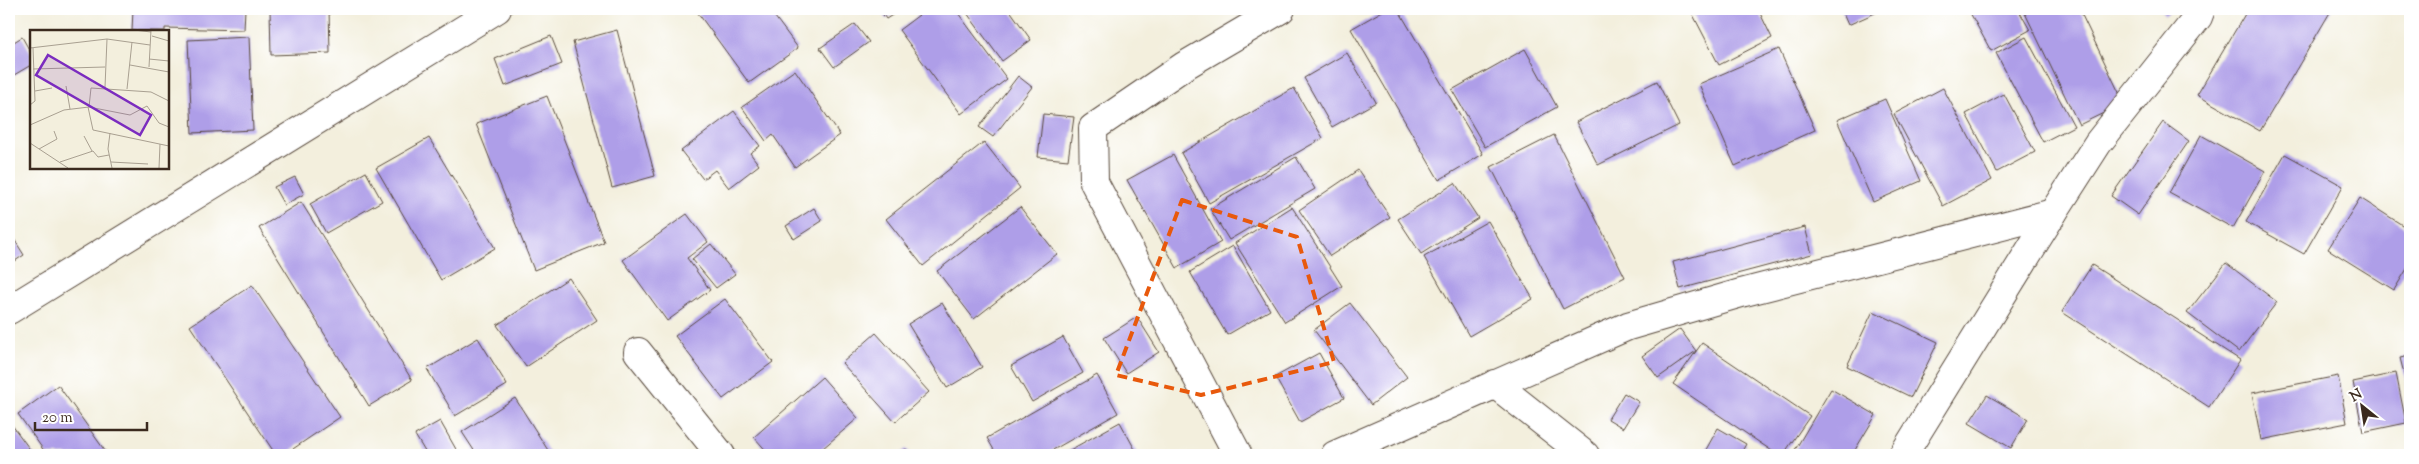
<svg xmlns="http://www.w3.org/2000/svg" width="2419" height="464" viewBox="0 0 2419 464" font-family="'Sorts Mill Goudy',serif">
<rect width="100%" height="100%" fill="#fff"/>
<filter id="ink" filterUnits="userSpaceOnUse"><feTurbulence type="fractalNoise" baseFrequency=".02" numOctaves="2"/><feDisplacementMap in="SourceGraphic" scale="10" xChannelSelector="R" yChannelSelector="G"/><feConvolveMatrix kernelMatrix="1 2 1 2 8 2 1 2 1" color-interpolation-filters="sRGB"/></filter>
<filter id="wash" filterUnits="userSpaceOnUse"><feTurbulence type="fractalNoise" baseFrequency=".0096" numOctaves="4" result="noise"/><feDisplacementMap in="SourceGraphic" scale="20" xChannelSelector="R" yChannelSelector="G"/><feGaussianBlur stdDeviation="1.12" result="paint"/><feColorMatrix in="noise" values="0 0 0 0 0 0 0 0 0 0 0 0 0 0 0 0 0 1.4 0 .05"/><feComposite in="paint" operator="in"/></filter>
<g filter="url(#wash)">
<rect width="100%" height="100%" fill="#f3efdd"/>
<g id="blocks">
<g fill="#ae9ee8">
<path d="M133 9H245L244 30 165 28V31H132Z"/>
<path d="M270 9H329L330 53 271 55Z"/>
<path d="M695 9H769L798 48 749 83Z"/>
<path d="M879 9H902L886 19Z"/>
<path d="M927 9H955L1007 79 961 114 899 30Z"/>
<path d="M964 9H1009L1031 40 1002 61Z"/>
<path d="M1386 9H1398L1483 154 1439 180 1351 29Z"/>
<path d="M1690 9H1758L1772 38 1719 65Z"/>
<path d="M1841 9H1884L1848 25Z"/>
<path d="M1968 9H2018L2030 30 1991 51Z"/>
<path d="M2023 9H2079L2124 103 2079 125Z"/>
<path d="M2160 9H2174L2165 15Z"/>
<path d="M2248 9H2332L2260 131 2197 95Z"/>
<path d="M855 24 869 42 834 67 820 48Z"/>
<path d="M617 30 655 176 612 188 573 42Z"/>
<path d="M551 36 562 64 505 86 495 59Z"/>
<path d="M22 37 31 53V65L9 78V45Z"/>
<path d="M249 37 253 130 192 133 188 40Z"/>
<path d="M2026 37 2074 126 2043 142 1996 53Z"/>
<path d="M1525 49 1557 107 1485 147 1452 90Z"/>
<path d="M1779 49 1815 130 1735 166 1699 84Z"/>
<path d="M1347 53 1376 102 1332 127 1304 78Z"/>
<path d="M795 70 840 135 795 167 773 135 766 141 742 107Z"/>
<path d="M1018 76 1032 87 993 137 979 127Z"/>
<path d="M1657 81 1679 125 1598 165 1576 122Z"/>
<path d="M1294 88 1323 138 1209 203 1181 153Z"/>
<path d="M1943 88 1992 180 1943 206 1894 114Z"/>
<path d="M2004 94 2035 152 1997 172 1966 114Z"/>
<path d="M547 96 604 242 534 270 476 124Z"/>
<path d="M1885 99 1921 181 1873 202 1837 120Z"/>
<path d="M734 111 760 146 750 153 759 165 729 188 715 170 703 179 681 151Z"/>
<path d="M1043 114 1074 117 1068 160 1038 157Z"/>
<path d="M2163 122 2189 141 2138 215 2111 196Z"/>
<path d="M1554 135 1625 277 1563 309 1491 167Z"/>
<path d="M2201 135 2265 171 2233 228 2169 193Z"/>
<path d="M429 138 495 248 441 280 376 168Z"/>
<path d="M984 142 1020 188 923 266 886 219Z"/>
<path d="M2285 154 2343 186 2304 254 2246 222Z"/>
<path d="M1173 155 1221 242 1177 268 1127 180Z"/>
<path d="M1296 157 1315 189 1229 240 1210 209Z"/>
<path d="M1358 170 1390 217 1330 256 1299 210Z"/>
<path d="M366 172 382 201 326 233 310 204Z"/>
<path d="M295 177 304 194 284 205 274 187Z"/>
<path d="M1455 183 1478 218 1421 254 1398 219Z"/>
<path d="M2360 198 2410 230V264L2394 290 2328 249Z"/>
<path d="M301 202 412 380 369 406 259 228Z"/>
<path d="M1020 207 1057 254 974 319 937 271Z"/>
<path d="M1292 207 1342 286 1285 322 1235 243Z"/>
<path d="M814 208 822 221 794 239 786 226Z"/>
<path d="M687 214 708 242 687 258 710 290 667 321 623 260Z"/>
<path d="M1488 221 1533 299 1469 336 1424 257Z"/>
<path d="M1805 227 1812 254 1680 289 1673 262Z"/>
<path d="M9 231 24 255 9 265Z"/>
<path d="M711 244 735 274 716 288 692 259Z"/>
<path d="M1233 246 1270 310 1227 335 1190 272Z"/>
<path d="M2226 263 2277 302 2239 352 2187 313Z"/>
<path d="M2092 265 2240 360 2209 407 2062 312Z"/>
<path d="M569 278 597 320 526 367 497 325Z"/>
<path d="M252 285 340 417 284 455H276L190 326Z"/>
<path d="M725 299 773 362 723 399 675 336Z"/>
<path d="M942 303 982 367 947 388 908 324Z"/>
<path d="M1350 303 1407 377 1371 405 1314 330Z"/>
<path d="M1873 311 1938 342 1911 397 1847 366Z"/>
<path d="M1137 317 1159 352 1126 373 1104 338Z"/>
<path d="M1680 329 1696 351 1658 378 1642 356Z"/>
<path d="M876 333 929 392 895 422 842 363Z"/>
<path d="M1063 337 1083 373 1032 402 1011 366Z"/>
<path d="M478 338 507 385 455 416 427 369Z"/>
<path d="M1702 343 1810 416 1783 455H1778L1673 384Z"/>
<path d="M1319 353 1344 398 1300 422 1275 377Z"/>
<path d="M2410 356V397L2400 358Z"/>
<path d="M2396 373 2406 423 2363 432 2353 382Z"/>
<path d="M1097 375 1118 413 1044 455H997L987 438Z"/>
<path d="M2338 376 2347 423 2261 440 2252 393Z"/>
<path d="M822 377 858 418 815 455H770L754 437Z"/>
<path d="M58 385 108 455H47L18 414Z"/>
<path d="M1831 389 1876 415 1852 455H1792Z"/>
<path d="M1624 393 1639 402 1623 428 1608 419Z"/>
<path d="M1987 395 2028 419 2011 448 1969 423Z"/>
<path d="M515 398 551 455H477L462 432Z"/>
<path d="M9 421 34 455H9Z"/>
<path d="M440 421 457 451 449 455H427L415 435Z"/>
<path d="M1120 422 1138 455H1061Z"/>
<path d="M1718 428 1746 444 1740 455H1703Z"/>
<path d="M906 449 912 455H899Z"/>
</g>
</g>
</g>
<g filter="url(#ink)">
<use href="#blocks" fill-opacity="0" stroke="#57483b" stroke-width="1"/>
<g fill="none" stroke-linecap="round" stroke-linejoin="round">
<g stroke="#57483b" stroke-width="30">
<g id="minor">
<path d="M9 310 497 9"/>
<path d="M638 352 721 455"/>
<path d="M1495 384 1585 455"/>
<path d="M1238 455 1094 182 1093 128 1184 66 1281 9"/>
<path d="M1335 455 1628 326 1741 293 2053 213 2098 143 2198 17 2201 9"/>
<path d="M1903 455 2053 213"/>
</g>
</g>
<use href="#minor" stroke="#fff" stroke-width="28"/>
</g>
</g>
<path fill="none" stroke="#e8590c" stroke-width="4" stroke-dasharray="10 6" stroke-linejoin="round" d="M1182 200 1297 237 1334 362 1201 395 1116 375Z"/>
<g transform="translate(30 30)">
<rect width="139" height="139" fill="#f3efdd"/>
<path fill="none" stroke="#a9a091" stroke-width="1" d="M104 0 121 2M122 6 139 11M0 18 77 9 120 15M119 29 139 31M100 35 139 42M119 37 121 0M3 39 75 37M36 56 40 79M75 57 77 9M97 59 102 12M5 61 22 58M0 75 5 71 3 18M58 77 63 100 139 116M59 77 61 58 121 62 139 71M0 95 34 80 59 77 100 85 117 76 129 93 139 97M80 103 78 119 82 138M54 106 62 121M0 113 38 138M9 119 27 109 24 101M30 132 63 121 68 127 79 125M81 132 118 134M129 138 130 114"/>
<path fill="#7b2cbf" fill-opacity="0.15" stroke="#7b2cbf" stroke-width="2.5" d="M18 25 121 85 110 105 6 45Z"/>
<rect width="139" height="139" fill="none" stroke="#3b2a1e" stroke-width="2.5"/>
</g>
<rect width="2419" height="464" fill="none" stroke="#fff" stroke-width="30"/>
<g transform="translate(2362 406) rotate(330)" stroke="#ffffff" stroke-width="4" paint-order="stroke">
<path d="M0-4L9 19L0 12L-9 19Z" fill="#3b2a1e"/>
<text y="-8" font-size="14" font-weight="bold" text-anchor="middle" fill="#3b2a1e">N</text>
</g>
<path d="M35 422v8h112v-8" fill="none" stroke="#3b2a1e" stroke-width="2.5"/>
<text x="42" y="422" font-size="15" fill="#3b2a1e" stroke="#ffffff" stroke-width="4" paint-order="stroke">20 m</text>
</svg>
